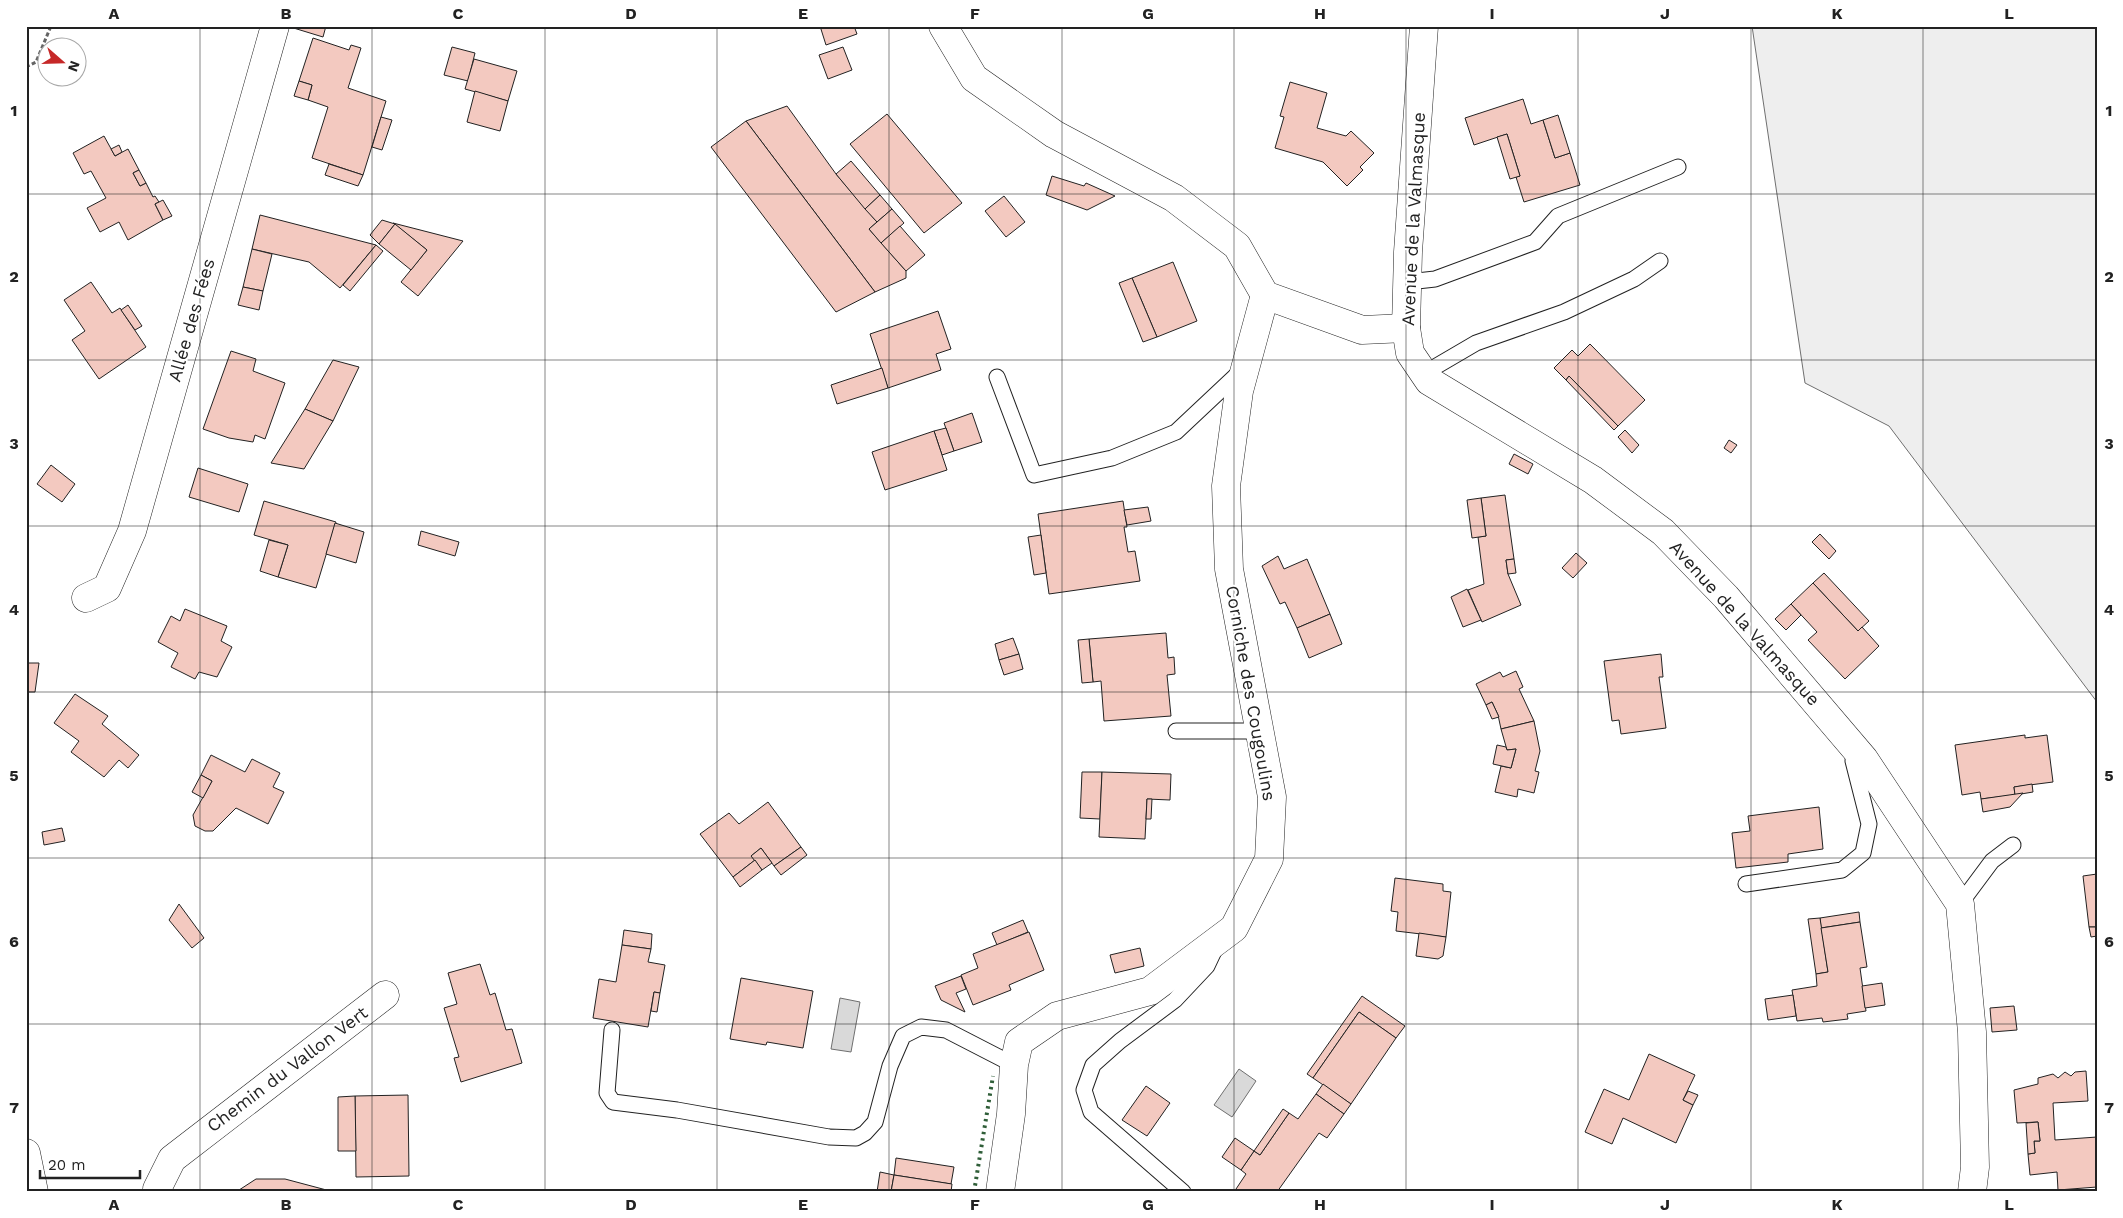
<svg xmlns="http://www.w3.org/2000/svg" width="2123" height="1218" viewBox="0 0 2123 1218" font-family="'Work Sans',sans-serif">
<rect width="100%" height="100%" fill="#fff"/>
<path fill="#eee" stroke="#6f6f6f" d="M1752 26H2097V702L1889 426 1805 383Z"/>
<g fill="#d9d9d9" stroke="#6f6f6f">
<path d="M840 998 860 1002 851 1052 831 1049Z"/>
<path d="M1239 1069 1256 1081 1232 1117 1214 1105Z"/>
</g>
<g fill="#f3c9c0" stroke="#222">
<path d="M287 26H326L323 37Z"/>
<path d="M820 26H854L857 34 826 45Z"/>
<path d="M313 38 349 50 351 45 361 48 348 88 386 101 363 175 312 158 328 107 308 100 312 85 299 81Z"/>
<path d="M452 47 475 53 468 81 444 75Z"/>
<path d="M843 47 852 70 828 79 819 55Z"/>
<path d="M474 59 517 71 508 101 465 89Z"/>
<path d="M299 81 312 85 308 100 294 96Z"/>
<path d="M1290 82 1327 93 1317 128 1346 136 1351 131 1374 153 1360 167 1363 170 1347 186 1323 162 1275 148 1284 117 1280 116Z"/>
<path d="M475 91 508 101 500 131 467 122Z"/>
<path d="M1523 99 1531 124 1543 120 1555 158 1570 153 1580 185 1524 202 1516 177 1520 176 1507 134 1474 145 1465 118Z"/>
<path d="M787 106 836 174 877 222 869 229 906 271V278L875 292 746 121Z"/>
<path d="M887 114 962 203 924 233 850 144Z"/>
<path d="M1558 115 1570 153 1555 158 1543 120Z"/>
<path d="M381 117 392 120 382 150 372 147Z"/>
<path d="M746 121 875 292 836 312 711 147Z"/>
<path d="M1507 134 1520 176 1510 179 1497 137Z"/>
<path d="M104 136 115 156 128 149 139 170 133 173 140 186 146 183 153 197 155 196 159 202 155 204 163 220 128 240 119 222 100 232 87 208 106 198 91 171 84 174 73 153Z"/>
<path d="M119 145 122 152 115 156 111 149Z"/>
<path d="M851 161 880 195 865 209 836 174Z"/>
<path d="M329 164 363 175 358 186 325 175Z"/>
<path d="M139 170 146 183 140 186 133 173Z"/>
<path d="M1052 176 1084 186 1086 183 1115 196 1087 210 1046 195Z"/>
<path d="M880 195 892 209 877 222 865 209Z"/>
<path d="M1004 196 1025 222 1006 237 985 211Z"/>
<path d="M163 200 172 216 163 220 155 204Z"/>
<path d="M892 209 904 223 881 243 869 229Z"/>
<path d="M260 215 376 245 340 288 309 262 252 249Z"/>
<path d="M382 220 395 224 379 244 370 235Z"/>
<path d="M393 223 463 241 418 296 401 282 427 250Z"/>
<path d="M395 224 427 250 411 270 379 244Z"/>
<path d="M900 226 925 255 906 271 881 243Z"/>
<path d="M376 245 383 251 350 291 343 285Z"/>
<path d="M252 249 272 254 263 291 243 287Z"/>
<path d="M1173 262 1197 321 1157 337 1132 278Z"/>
<path d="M1132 278 1157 337 1143 342 1119 283Z"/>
<path d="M91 282 112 313 120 308 146 347 99 379 72 340 85 331 64 300Z"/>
<path d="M243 287 263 291 259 310 238 305Z"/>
<path d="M128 305 142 326 135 330 121 310Z"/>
<path d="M938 311 951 349 936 354 941 370 888 388 870 334Z"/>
<path d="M1590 344 1645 400 1618 426 1569 376 1566 380 1554 368 1572 350 1578 356Z"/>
<path d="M231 351 256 359 253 371 285 383 265 439 255 435 253 442 229 438 203 429Z"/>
<path d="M333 360 359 367 333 421 305 409Z"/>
<path d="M882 368 888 388 837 404 831 385Z"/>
<path d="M1569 376 1618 426 1614 430 1566 380Z"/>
<path d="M305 409 333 421 304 469 271 463Z"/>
<path d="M972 413 982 442 954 451 944 423Z"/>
<path d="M946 428 954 451 942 455 934 431Z"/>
<path d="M1625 430 1639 445 1632 453 1618 437Z"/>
<path d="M934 431 947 470 885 490 872 452Z"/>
<path d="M1729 440 1737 445 1731 453 1724 448Z"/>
<path d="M1514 454 1533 464 1528 474 1509 464Z"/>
<path d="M51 465 75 484 62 502 37 484Z"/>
<path d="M198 468 248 484 239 512 189 497Z"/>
<path d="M1505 495 1514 559 1506 560 1508 574 1521 605 1482 622 1468 590 1484 584 1478 537 1486 536 1481 498Z"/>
<path d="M1481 498 1486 536 1472 538 1467 500Z"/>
<path d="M264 501 336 522 316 588 278 577 288 545 254 535Z"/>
<path d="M1123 501 1127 527H1124L1128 552 1135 551 1140 581 1049 594 1038 514Z"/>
<path d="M1148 507 1151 521 1127 525 1124 510Z"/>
<path d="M335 523 364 532 356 563 326 554Z"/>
<path d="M421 531 459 542 455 556 418 545Z"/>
<path d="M1820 534 1836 551 1829 559 1812 542Z"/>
<path d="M1041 535 1046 573 1034 575 1028 537Z"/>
<path d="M269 540 288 545 278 577 260 571Z"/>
<path d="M1576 553 1587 563 1573 578 1562 568Z"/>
<path d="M1278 556 1284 569 1307 559 1330 614 1297 628 1285 602 1280 604 1262 566Z"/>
<path d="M1514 559 1516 573 1508 574 1506 560Z"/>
<path d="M1824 573 1869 621 1858 631 1813 583Z"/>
<path d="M1813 583 1858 631 1862 627 1879 646 1845 679 1808 640 1817 632 1791 604Z"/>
<path d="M1467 589 1481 620 1463 627 1451 597Z"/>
<path d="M1791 604 1801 615 1786 630 1775 619Z"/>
<path d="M185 609 227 626 221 641 232 647 217 677 199 672 195 679 171 667 178 653 158 642 171 616 180 621Z"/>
<path d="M1330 614 1342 644 1309 658 1297 628Z"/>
<rect x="26" y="633" width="2" height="26"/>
<path d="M1166 633 1168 658 1174 657 1175 674 1167 675 1171 716 1104 721 1101 681 1093 682 1089 639Z"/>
<path d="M1013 638 1019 654 999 660 995 644Z"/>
<path d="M1089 639 1093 682 1082 683 1078 640Z"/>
<path d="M1019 654 1023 669 1004 675 999 660Z"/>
<path d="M1661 654 1663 677H1659L1666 728 1621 734 1619 720 1612 721 1604 661Z"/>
<path d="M26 663H39L35 692H26Z"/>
<path d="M1516 671 1523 687 1519 689 1534 721 1501 729 1498 715 1492 702 1486 705 1476 684 1500 672 1503 677Z"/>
<path d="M75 694 108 716 102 724 139 755 128 768 119 760 104 777 71 752 79 741 54 723Z"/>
<path d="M1492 702 1499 717 1492 719 1486 705Z"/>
<path d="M1534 721 1540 751 1535 771 1539 772 1534 793 1518 789 1517 797 1495 792 1501 766 1511 768 1516 749 1507 750 1501 729Z"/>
<path d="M2025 735V738L2047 735 2053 782 2014 787 2015 795 1981 799 1980 792 1962 795 1955 745Z"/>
<path d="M1497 745 1506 747 1507 750 1516 749 1511 768 1493 764Z"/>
<path d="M211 755 245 772 252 759 280 773 273 787 284 792 268 824 236 808 213 831H205L195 826 193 815 212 781 201 775Z"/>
<path d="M1082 772H1102L1100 819 1080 818Z"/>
<path d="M1102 772 1171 774 1170 800 1147 799 1145 839 1099 837Z"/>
<path d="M201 775 212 781 203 798 192 792Z"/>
<path d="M2032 784 2033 792 2015 795 2014 787Z"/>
<path d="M2023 793 2010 807 1983 812 1981 799Z"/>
<path d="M1147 799H1152L1151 819H1146Z"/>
<path d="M768 802 801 847 774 866 761 848 751 856 755 860 733 877 700 834 729 813 739 824Z"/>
<path d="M1819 807 1823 849 1788 854V862L1736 868 1732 833 1750 831 1748 816Z"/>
<path d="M62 828 65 841 44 845 42 832Z"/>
<path d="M801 847 807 855 781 875 774 866Z"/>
<path d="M761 848 772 863 762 870 751 856Z"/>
<path d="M755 860 762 870 740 887 733 877Z"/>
<path d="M2097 874V927H2089L2083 876Z"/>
<path d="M1395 878 1443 884V891L1451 892 1446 937 1396 931 1398 912 1391 911Z"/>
<path d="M179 904 204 938 192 948 169 920Z"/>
<path d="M1859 912 1860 922 1821 928 1820 918Z"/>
<path d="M1820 918 1828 972 1816 974 1808 919Z"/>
<path d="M1023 920 1028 932 997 945 992 933Z"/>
<path d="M1860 922 1867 967 1860 968 1866 1011 1847 1014 1848 1019 1823 1022 1822 1018 1797 1021 1792 990 1817 986 1816 974 1828 972 1821 928Z"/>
<path d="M2089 927H2097V936L2091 937Z"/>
<path d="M624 930 652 934 651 949 622 945Z"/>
<path d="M1029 932 1044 970 1009 985 1011 990 973 1005 961 975 978 968 973 954Z"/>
<path d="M1419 933 1446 937 1443 956 1438 959 1416 956Z"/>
<path d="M622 945 651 949 648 962 665 965 660 993 654 992 648 1027 593 1018 599 979 616 982Z"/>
<path d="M1140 948 1144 966 1115 973 1110 955Z"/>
<path d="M480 964 490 995 495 993 506 1030 512 1029 522 1063 461 1082 454 1058 459 1057 444 1008 457 1004 448 973Z"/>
<path d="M961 976 966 989 956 993 965 1012 941 1000 935 986Z"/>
<path d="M741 978 813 991 803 1048 767 1042 766 1045 730 1039Z"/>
<path d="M1882 983 1885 1005 1865 1008 1862 986Z"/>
<path d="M654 992 660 993 657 1012 651 1011Z"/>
<path d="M1793 995 1796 1016 1768 1020 1765 999Z"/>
<path d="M1362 996 1405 1026 1396 1038 1359 1012 1313 1078 1307 1074Z"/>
<path d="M2014 1006 2017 1030 1992 1032 1990 1008Z"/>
<path d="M1359 1012 1396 1038 1351 1104 1313 1078Z"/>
<path d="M1649 1054 1695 1075 1683 1100 1693 1105 1676 1143 1623 1118 1612 1144 1585 1132 1604 1089 1629 1100Z"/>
<path d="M2086 1071 2088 1101 2053 1103 2055 1140 2097 1137V1187L2058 1190 2057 1172 2030 1175 2028 1154 2035 1153 2034 1141H2040L2038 1122 2017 1123 2014 1090 2038 1084V1078L2053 1074 2058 1078 2065 1072 2071 1076 2075 1072Z"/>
<path d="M1323 1084 1351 1104 1344 1114 1316 1094Z"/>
<path d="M1146 1086 1170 1103 1147 1136 1122 1120Z"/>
<path d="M1688 1091 1698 1095 1693 1105 1683 1100Z"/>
<path d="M1316 1094 1344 1114 1327 1138 1319 1133 1277 1192H1234L1246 1174 1241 1170 1254 1151 1260 1155 1289 1113 1298 1119Z"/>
<path d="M408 1095 409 1176 356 1177 355 1096Z"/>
<path d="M355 1096 356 1151H338V1097Z"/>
<path d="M1283 1109 1289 1113 1260 1155 1254 1151Z"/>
<path d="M2038 1122 2040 1141H2034L2035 1153 2028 1154 2026 1123Z"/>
<path d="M1235 1138 1254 1151 1241 1170 1222 1157Z"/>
<path d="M896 1158 954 1167 951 1184 894 1175Z"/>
<path d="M880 1172 894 1175 891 1192H877Z"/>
<path d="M894 1175 952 1184 951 1192H891Z"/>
<path d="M256 1179H285L334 1192H236Z"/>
</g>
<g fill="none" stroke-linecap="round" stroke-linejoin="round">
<g stroke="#222" stroke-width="17">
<g id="lane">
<path d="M1408 282 1435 279 1535 242 1558 216 1678 167"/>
<path d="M1423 374 1476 343 1564 312 1634 279 1660 261"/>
<path d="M997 377 1034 475 1112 458 1176 432 1242 370"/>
<path d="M1176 731H1260"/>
<path d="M1746 884 1842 870 1863 853 1869 824 1853 761 1854 752"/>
<path d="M1960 904 1992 861 2013 845"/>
<path d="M612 1030 607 1093 613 1102 677 1110 829 1137 856 1138 865 1133 875 1122 890 1066 903 1036 921 1027 946 1030 1014 1065"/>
<path d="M1183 1192 1091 1112 1084 1090 1093 1065 1120 1041 1175 1000 1207 966 1215 949"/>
</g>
</g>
<g stroke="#222" stroke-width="29">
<g id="street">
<path d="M943 26 974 78 1054 134 1174 198 1237 246 1265 295 1362 330 1406 328"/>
<path d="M1424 26 1408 252 1406 328 1410 353 1429 381 1593 480 1663 532 1726 597 1864 759 1960 904 1972 1032 1975 1167 1972 1192"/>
<path d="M86 598 107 588 132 531 275 26"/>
<path d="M157 1192V1189L172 1159 385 995"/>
<path d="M1000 1192 1011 1114 1014 1065 1019 1042 1057 1016 1150 991 1234 928 1269 859 1272 797 1229 569 1226 486 1239 391 1265 295"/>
</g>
</g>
<g stroke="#222" stroke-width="29">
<path id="highway" d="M26 1153 34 1192"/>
</g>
<path stroke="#646464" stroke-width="3" stroke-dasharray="4 2.5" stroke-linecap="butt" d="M26 67 36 62 51 26"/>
<use href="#lane" stroke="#fff" stroke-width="15"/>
<use href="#street" stroke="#fff" stroke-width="28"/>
<use href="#highway" stroke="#fff" stroke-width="28"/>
<path stroke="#2f5e38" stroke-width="4" stroke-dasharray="2.5 4" stroke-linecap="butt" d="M974 1192 993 1076"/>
</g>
<path fill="none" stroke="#222" stroke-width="1" stroke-opacity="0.55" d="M200 26V1192M372 26V1192M545 26V1192M717 26V1192M889 26V1192M1062 26V1192M1234 26V1192M1406 26V1192M1578 26V1192M1751 26V1192M1923 26V1192M26 194H2097M26 360H2097M26 526H2097M26 692H2097M26 858H2097M26 1024H2097"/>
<g text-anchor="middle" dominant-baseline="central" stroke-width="4" stroke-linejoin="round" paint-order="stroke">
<g font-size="18" fill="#222" stroke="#fff">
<text transform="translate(1413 219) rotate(-87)">Avenue de la Valmasque</text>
<text transform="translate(191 320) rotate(-74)">Allée des Fées</text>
<text transform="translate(1745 623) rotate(48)">Avenue de la Valmasque</text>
<text transform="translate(1251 693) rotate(80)">Corniche des Cougoulins</text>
<text transform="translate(287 1069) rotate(-37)">Chemin du Vallon Vert</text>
</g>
</g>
<rect width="2123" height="1218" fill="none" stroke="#ffffff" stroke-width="55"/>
<g transform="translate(62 62) rotate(110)"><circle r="24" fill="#ffffff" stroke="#a7a7a7"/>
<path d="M0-4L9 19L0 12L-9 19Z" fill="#c62828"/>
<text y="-8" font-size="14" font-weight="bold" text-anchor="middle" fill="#222222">N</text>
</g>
<path d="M40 1170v8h100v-8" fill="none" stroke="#222222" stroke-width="2.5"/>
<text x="48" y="1170" font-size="15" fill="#222222" stroke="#ffffff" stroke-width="4" paint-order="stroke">20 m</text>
<rect x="28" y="28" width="2068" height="1162" fill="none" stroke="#222" stroke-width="2"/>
<g font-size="16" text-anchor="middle" font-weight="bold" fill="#222">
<text x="114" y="19">A</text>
<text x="286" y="19">B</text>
<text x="458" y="19">C</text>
<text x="631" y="19">D</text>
<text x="803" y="19">E</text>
<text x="975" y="19">F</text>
<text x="1148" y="19">G</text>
<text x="1320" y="19">H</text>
<text x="1492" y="19">I</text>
<text x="1665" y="19">J</text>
<text x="1837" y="19">K</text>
<text x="2009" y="19">L</text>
<text x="14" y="116">1</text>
<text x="2109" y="116">1</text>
<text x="14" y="282">2</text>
<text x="2109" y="282">2</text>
<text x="14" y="449">3</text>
<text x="2109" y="449">3</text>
<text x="14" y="615">4</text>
<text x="2109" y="615">4</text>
<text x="14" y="781">5</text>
<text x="2109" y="781">5</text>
<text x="14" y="947">6</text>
<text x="2109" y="947">6</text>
<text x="14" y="1113">7</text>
<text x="2109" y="1113">7</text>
<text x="114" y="1210">A</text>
<text x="286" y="1210">B</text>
<text x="458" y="1210">C</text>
<text x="631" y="1210">D</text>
<text x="803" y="1210">E</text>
<text x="975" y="1210">F</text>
<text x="1148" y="1210">G</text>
<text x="1320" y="1210">H</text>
<text x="1492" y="1210">I</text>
<text x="1665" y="1210">J</text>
<text x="1837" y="1210">K</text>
<text x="2009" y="1210">L</text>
</g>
</svg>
